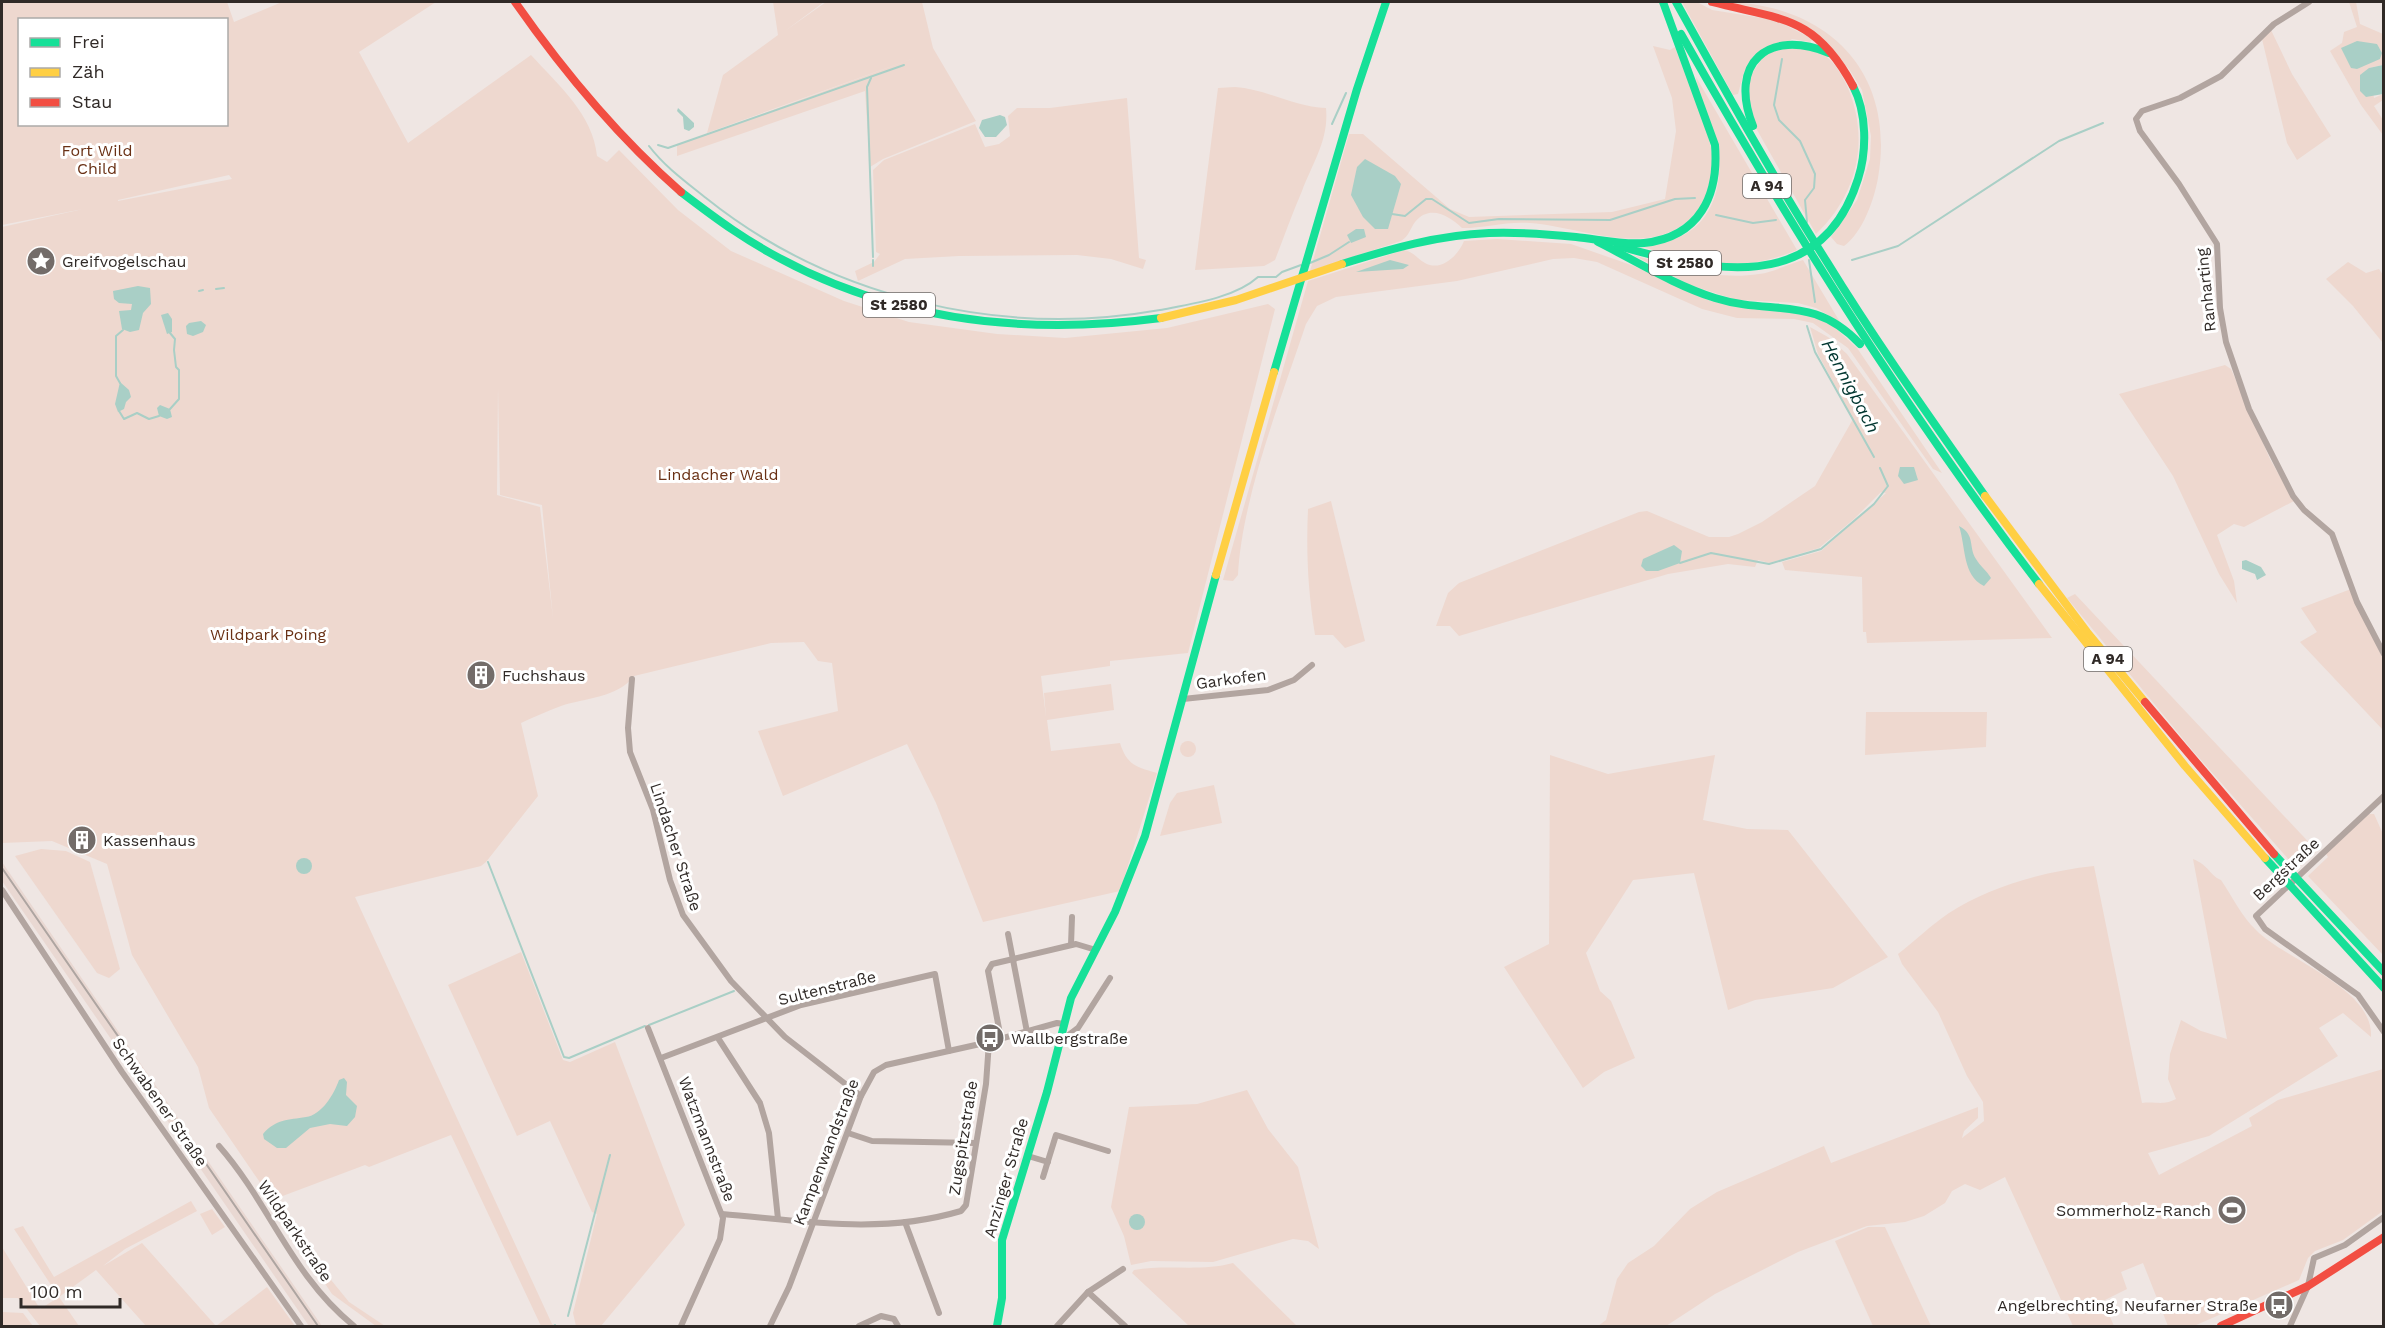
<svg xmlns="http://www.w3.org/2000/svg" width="2385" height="1328" viewBox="0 0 2385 1328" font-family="'Work Sans',sans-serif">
<rect width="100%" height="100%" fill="#efe6e3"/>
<path fill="#e9d8d2" d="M2 862 118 1031 322 1326H309L2 881Z"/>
<g fill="#eed8cf" fill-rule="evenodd">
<path d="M2 2H227L234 22 282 2H436L359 52 408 143 531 55C558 85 593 114 597 156L607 162 619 150 678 210 731 251 844 301 909 322 997 334 1065 338 1167 328 1268 304 1275 309 1188 653 1110 661V666L1041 676 1046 717 1044 693 1111 684 1114 710 1047 720 1051 751 1120 743C1127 765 1136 767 1157 773L1120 891 983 922 936 803 907 744 783 796 758 731 838 711 832 663 818 661 804 642 771 643 634 676C618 698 584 698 561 706 547 711 534 717 521 723L538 796 486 862 481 866 355 897 552 1324 556 1326H541L451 1135 369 1167 365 1165 272 1200 209 1108 198 1067 132 955 107 864 52 841 2 843V227L83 209 2 225ZM20 20H226V124H20ZM229 175 232 179 118 201V200ZM498 388 500 495 542 505 553 618 540 507 497 495Z"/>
<path d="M773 2H824L785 31 826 2H922L933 48 976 121 883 159 870 167 865 91 677 156V145L920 56 707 133 723 75 778 35Z"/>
<path d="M1682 2H1697L1712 10 1775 20 1813 39 1810 42 1792 39 1744 72 1738 94 1733 95Z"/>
<path d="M1718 2C1824 1 1897 69 1878 178 1874 200 1863 232 1844 246L1837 244 1831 237 1857 200 1870 159 1871 136 1862 90 1849 69 1809 29Z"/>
<path d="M2339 2H2356L2360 24 2383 34V65L2369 68 2374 98 2383 94V100L2374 106 2383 120V135L2361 105 2330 51 2342 43 2344 32 2357 27 2349 2Z"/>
<path d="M2271 30 2292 74 2331 136 2297 160 2287 143 2262 39Z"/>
<path d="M1653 46 1670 50 1675 47C1687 80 1713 135 1714 169 1714 185 1706 202 1695 214 1653 261 1583 227 1530 223 1507 221 1485 228 1462 228 1449 216 1430 204 1415 222 1410 229 1409 236 1401 241L1310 271 1349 134H1363L1450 209 1469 217 1612 212 1665 199 1676 131 1672 98Z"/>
<path d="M1798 46C1806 48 1817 50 1824 55 1835 62 1843 77 1848 88 1870 141 1857 195 1816 234L1748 114 1746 82 1766 53Z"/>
<path d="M1696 77 1797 250C1740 274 1700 264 1643 247 1657 243 1673 242 1687 233 1720 213 1725 167 1714 134 1708 116 1697 95 1696 77Z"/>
<path d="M1235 87C1266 89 1295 107 1326 108 1329 140 1313 162 1302 191 1292 214 1284 237 1275 260L1264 266 1195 270 1218 88Z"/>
<path d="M1127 98 1139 258 1146 260 1143 269 1111 259 1077 255 959 256 905 259 858 281 855 271 874 262 880 254 876 252 873 170 884 160 975 124 985 147 999 144 1010 136 1008 116 1017 108H1050Z"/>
<path d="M1497 239 1571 244 1634 266 1710 301 1804 312 1830 323 1857 348 1942 473 1933 469 1848 348 1813 323 1794 319 1737 318 1702 309 1597 262 1574 258 1553 259 1457 281 1336 297 1317 306 1306 324C1281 399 1242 497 1238 575L1233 581 1223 580 1308 281 1404 250C1414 252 1416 258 1425 263 1441 272 1458 256 1464 241Z"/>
<path d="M1633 255C1673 266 1716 281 1759 274 1774 272 1788 264 1803 260L1840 322 1816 308 1798 303 1737 300 1690 285Z"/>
<path d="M2348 262 2366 273 2379 269 2383 275V343L2353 306 2326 279Z"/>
<path d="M1810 327 1828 337 1847 354 2052 638 1867 643 1866 632H1863L1862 577 1785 570 1782 562 1821 551 1886 493 1881 492 1854 519 1819 548 1769 563 1758 560 1755 567 1728 564 1668 574 1459 636 1450 626H1436L1448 593 1459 583 1639 512 1647 511 1709 537H1729L1738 534 1762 522 1815 486 1853 419 1818 354Z"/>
<path d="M2225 365 2231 369 2270 459 2294 501 2244 527 2234 524 2217 535 2234 581 2237 603 2219 574 2173 476 2119 394Z"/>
<path d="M1331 501 1365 641 1345 648 1333 635H1315C1308 591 1306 553 1308 509Z"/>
<path d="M2351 589 2383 659V730L2300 642 2317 632 2301 608Z"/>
<path d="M2075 594 2317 851 2297 869 2193 751 2067 598Z"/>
<path d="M1866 712H1987L1986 747 1865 755Z"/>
<circle cx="1188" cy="749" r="8"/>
<path d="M1550 755 1608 774 1715 755 1703 820 1747 829 1788 830 1888 957 1833 988 1755 1000 1728 1010 1694 873 1633 880 1586 953 1600 991 1611 1001 1635 1058 1604 1072 1583 1088 1504 967 1549 944Z"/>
<path d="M1214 785 1222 823 1160 836 1170 803 1177 793Z"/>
<path d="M2368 814H2374L2383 834V955L2308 876 2328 857 2326 854Z"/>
<path d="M41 849 66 851 90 862 120 969 109 978 97 973 15 856Z"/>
<path d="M2193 859C2210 866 2209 875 2221 880 2232 896 2242 917 2256 930 2285 960 2374 988 2371 1037L2343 1013 2319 1028 2338 1056 2209 1136 2148 1153 2159 1175 2252 1126 2249 1118 2278 1100 2383 1069V1211L2343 1240 2315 1251 2308 1258 2299 1280 2194 1326H2168L2143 1263 2121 1272 2127 1289 2103 1301 2114 1326H2073L2005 1177 1980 1190 1965 1184 1952 1191 1945 1203 1924 1216 1905 1222 1867 1226 1798 1252 1715 1294 1666 1326H1598L1606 1320 1617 1279 1628 1263 1654 1246 1690 1209 1717 1192 1824 1146 1831 1163 1978 1107V1118L1964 1131 1962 1138 1984 1121 1983 1102 1967 1076 1938 1012 1902 964 1898 954C1915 941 1931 925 1949 913 1990 886 2046 871 2094 866L2142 1103C2156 1101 2162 1106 2176 1099L2168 1079 2170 1054 2181 1020 2201 1031 2227 1039Z"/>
<path d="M521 952 563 1060 570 1062 615 1042 685 1225 601 1326H576L573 1313 597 1214 592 1212 550 1121 517 1136 448 985Z"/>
<path d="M1247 1090 1268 1129 1298 1167 1319 1249 1308 1241 1293 1239 1213 1262 1151 1261 1131 1265 1124 1236 1111 1207 1129 1107 1197 1104Z"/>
<path d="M191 1201 197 1211 125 1249 103 1266 142 1243 216 1326 267 1287 295 1326H146L96 1270 59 1297 79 1326H40L18 1298H2V1247L40 1309 59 1297 14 1229 23 1226 54 1277Z"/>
<path d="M212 1209 225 1227 212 1235 200 1214Z"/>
<path d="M1868 1227H1885L1931 1326H1873L1835 1241Z"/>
<path d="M1233 1263 1297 1326H1189L1132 1273 1134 1270C1167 1264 1201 1272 1233 1263Z"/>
<path d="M327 1275 349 1302 385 1326H376L332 1294 322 1279Z"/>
<path d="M2 1312 23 1313 33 1326H2Z"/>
</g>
<g fill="#a9cfc6">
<path d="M2357 41 2377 44 2382 53 2380 59 2357 69 2351 68 2341 48Z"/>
<path d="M2383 65V94L2366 97 2360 91V75L2369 68Z"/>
<path d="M678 108 694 123V127L689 131 684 129 683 117 677 111Z"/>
<path d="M1000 115 1005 117 1007 125 996 137H985L979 128 982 120Z"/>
<path d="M1365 159 1395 176 1401 184 1388 229H1375L1363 217 1351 195 1357 167Z"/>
<path d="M1356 229H1364L1366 237 1351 243 1347 235Z"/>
<path d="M1390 260 1409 265 1403 269 1356 272Z"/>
<path d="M138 286 150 288 151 304 143 313 139 330 130 332 122 329 119 311 131 310 132 304 119 303 114 299 113 291Z"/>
<path d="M168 313 172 319V332L167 334 161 315Z"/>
<path d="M201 321 206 325 203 332 193 336 187 334 186 326 189 323Z"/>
<path d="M120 382 129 390 131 397 126 402 124 409 118 412 115 404Z"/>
<path d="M160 405 170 409 172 417 167 419 159 416 157 408Z"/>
<path d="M1900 467H1914L1918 480 1904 484 1898 476Z"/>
<path d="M1959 526C1976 535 1968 547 1976 559 1980 566 1987 571 1991 578L1984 586C1962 575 1966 547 1959 526Z"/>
<path d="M1674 545 1682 551 1680 563 1658 571H1646L1641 566 1643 559Z"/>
<path d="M2246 560 2261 567 2266 575 2257 580 2255 574 2242 569V561Z"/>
<circle cx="304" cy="866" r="8"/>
<path d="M344 1078 347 1082 346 1095 357 1106 355 1117 347 1126 330 1124 310 1128 286 1148H277L264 1139 263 1134C276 1119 288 1120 306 1117 322 1115 334 1094 339 1080Z"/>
<circle cx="1137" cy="1222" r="8"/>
</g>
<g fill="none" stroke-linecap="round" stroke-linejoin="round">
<g stroke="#a9cfc6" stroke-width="2">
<path d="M1782 59 1774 105 1779 120 1800 141 1815 174 1814 188 1805 200 1807 222"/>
<path d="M871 78 867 87 873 257"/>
<path d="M1332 124 1346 93"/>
<path d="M658 145 668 148 904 65"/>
<path d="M649 146C665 167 686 182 706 198 832 299 1003 338 1160 310 1191 304 1235 298 1258 277H1276L1282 272 1301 265"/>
<path d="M1392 214 1405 216 1426 199H1432L1469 223 1499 219 1610 220 1675 199 1695 198"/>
<path d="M1716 215 1753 223 1776 220"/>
<path d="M873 260V266"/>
<path d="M1809 260 1815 302"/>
<path d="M1852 260 1898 246 2059 141 2103 123"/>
<path d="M1310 263 1329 255 1349 242"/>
<path d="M216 289 224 288"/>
<path d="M199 291 203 290"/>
<path d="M1807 326 1815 352 1874 457"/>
<path d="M170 333 175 339 174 350 176 367 179 370V399L170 409"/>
<path d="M120 383 116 376V336L123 330"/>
<path d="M119 411 124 419 137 413 149 419 159 416"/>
<path d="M1680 563 1711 553 1769 564 1821 549 1874 504 1888 486 1880 468"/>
<path d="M488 862 564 1057 569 1058 645 1026"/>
<path d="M649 1025 734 991"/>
<path d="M568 1316 610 1155"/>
<path d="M554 1326 555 1325"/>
</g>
<g stroke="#b2a5a0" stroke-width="6">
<path d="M2309 2 2274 24 2221 76 2180 98 2142 111 2136 119 2140 131 2179 184 2217 244 2220 308 2226 342 2249 409 2293 496 2304 510 2332 534 2357 602 2384 654"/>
<path d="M632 679 628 728 630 752 653 810 670 880 683 915 731 981 785 1037 861 1096"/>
<path d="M1183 699 1268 690 1294 680 1312 665"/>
<path d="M2384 796 2256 916 2265 929 2358 995 2384 1032"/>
<path d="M2 890 122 1072 301 1326"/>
<path d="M1008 934 1027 1032"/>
<path d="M1071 945 1072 917"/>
<path d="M648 1028 723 1218 720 1239 681 1326"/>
<path d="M718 1038 760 1103 769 1133 778 1219"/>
<path d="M1001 1039 988 971 992 964 1076 944 1096 950"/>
<path d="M1061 1041 1078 1028 1110 978"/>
<path d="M661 1058 801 1005 935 974 949 1051"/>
<path d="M848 1133 872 1141 975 1143"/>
<path d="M219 1146C270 1204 291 1275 354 1326"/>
<path d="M1028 1156 1048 1162"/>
<path d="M1043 1177 1056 1135 1108 1151"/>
<path d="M722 1214C804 1221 880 1235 961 1211L966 1205 986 1084 989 1042"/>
<path d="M905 1222 939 1313"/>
<path d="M1088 1292 1125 1326"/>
<path d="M770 1326 789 1287 861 1096 874 1072 886 1065 989 1042 1057 1023 1065 1024"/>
<path d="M859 1326 881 1316 894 1319 898 1326"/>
<path d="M1057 1326 1088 1292 1123 1269"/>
<path d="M2290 1326 2308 1286 2314 1258 2345 1245 2384 1217"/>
</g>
<g stroke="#16e098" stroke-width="8">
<path d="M1676 2C1725 90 1773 177 1827 262 1876 342 1931 419 1985 496"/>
<path d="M1681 34C1789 225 1905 410 2039 584"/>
<path d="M1753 126C1728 63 1768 28 1829 53"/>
<path d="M681 192C698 205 715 218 733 230 862 317 1009 338 1161 318"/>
<path d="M1598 242C1636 261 1674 285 1715 298 1772 316 1813 294 1860 344"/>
<path d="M1618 246C1709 271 1821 297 1858 179 1867 151 1867 113 1853 86"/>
<path d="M1342 264C1390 249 1438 235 1489 233 1518 232 1547 234 1576 237 1597 239 1622 245 1644 243 1700 237 1719 195 1715 145L1663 2"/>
<path d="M1274 372 1357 89 1386 2"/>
<path d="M2274 854 2384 972"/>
<path d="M2265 858 2384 988"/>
<path d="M997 1326 1002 1298V1240L1047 1092 1071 998 1115 912 1145 836 1216 575"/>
</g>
<g stroke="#ffcf43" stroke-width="8">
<path d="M1161 318 1236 300 1342 264"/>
<path d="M1985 496 2087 632 2145 702"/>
<path d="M1216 575 1274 372"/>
<path d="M2039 584 2185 766 2265 858"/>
</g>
<g stroke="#f24e42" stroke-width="8">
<path d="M515 2C564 72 617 136 681 192"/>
<path d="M1712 2C1781 20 1815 15 1853 86"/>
<path d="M2145 702 2274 854"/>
<path d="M2221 1326 2308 1286 2384 1237"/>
</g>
<path stroke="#aea5a1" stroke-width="2" d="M2 868 318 1326"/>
</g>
<defs>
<g id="sight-disc" transform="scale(1.5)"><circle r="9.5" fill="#736c69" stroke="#fff"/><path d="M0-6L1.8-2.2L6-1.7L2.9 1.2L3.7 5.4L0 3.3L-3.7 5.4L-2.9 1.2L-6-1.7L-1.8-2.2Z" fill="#fff"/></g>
<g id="building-disc" transform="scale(1.5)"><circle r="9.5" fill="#736c69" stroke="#fff"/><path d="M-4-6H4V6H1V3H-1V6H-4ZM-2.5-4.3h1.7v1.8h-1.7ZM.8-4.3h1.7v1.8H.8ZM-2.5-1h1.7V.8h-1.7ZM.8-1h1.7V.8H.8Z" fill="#fff"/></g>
<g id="bus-disc" transform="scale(1.5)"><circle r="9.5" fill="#736c69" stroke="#fff"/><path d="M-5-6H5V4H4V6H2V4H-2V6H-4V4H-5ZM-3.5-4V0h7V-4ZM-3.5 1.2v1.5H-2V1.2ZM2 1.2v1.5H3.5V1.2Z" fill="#fff"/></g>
<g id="stadium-disc" transform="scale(1.5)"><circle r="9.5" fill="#736c69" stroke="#fff"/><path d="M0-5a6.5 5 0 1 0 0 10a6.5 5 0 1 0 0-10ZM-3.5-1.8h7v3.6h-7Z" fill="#fff"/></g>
</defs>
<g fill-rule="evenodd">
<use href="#sight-disc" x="41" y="261"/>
<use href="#building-disc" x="481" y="675"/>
<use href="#building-disc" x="82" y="840"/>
<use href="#bus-disc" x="990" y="1038"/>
<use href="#stadium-disc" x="2232" y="1210"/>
<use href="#bus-disc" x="2279" y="1305"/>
</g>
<g text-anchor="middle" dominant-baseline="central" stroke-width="6" stroke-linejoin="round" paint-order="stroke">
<g fill="#fff" stroke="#6e6a68" stroke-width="1.5">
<rect x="1743" y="174" width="48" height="24" rx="4.5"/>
<rect x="1649" y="251" width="72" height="24" rx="4.5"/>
<rect x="863" y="293" width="72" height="24" rx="4.5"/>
<rect x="2084" y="647" width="48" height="24" rx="4.5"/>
</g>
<g font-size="15" font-weight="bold" fill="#302a27">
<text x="1767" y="186">A 94</text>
<text x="1685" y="263">St 2580</text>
<text x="899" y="305">St 2580</text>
<text x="2108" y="659">A 94</text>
</g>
<g font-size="16" fill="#693014" stroke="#fff">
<text x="97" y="150">Fort Wild<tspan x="97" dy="18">Child</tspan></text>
<text x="718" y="474">Lindacher Wald</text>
<text x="268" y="634">Wildpark Poing</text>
</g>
<g font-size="16" fill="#302a27" stroke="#fff" text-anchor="start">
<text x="62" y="261">Greifvogelschau</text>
<text x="502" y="675">Fuchshaus</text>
<text x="103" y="840">Kassenhaus</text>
<text x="1011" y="1038">Wallbergstraße</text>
<text x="2211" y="1210" text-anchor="end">Sommerholz-Ranch</text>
<text x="2258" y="1305" text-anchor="end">Angelbrechting, Neufarner Straße</text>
</g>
<g font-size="16" fill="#302a27" stroke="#fff">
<text transform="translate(2206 290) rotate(-96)">Ranharting</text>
<text transform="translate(1231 679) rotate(-8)">Garkofen</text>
<text transform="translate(676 847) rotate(72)">Lindacher Straße</text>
<text transform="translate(2286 869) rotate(-43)">Bergstraße</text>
<text transform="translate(827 988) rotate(-14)">Sultenstraße</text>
<text transform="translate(160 1102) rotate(55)">Schwabener Straße</text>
<text transform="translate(963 1138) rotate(-81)">Zugspitzstraße</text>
<text transform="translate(707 1139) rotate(69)">Watzmannstraße</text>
<text transform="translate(826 1152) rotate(-69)">Kampenwandstraße</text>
<text transform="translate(1006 1178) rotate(-74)">Anzinger Straße</text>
<text transform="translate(295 1231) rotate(56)">Wildparkstraße</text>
</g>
<g font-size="18" font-style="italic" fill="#003630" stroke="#fff">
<text transform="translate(1851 386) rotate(62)">Hennigbach</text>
</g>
</g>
<rect width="2385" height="1328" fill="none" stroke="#302a27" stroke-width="6"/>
<rect x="18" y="18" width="210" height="108" fill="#ffffff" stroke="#acaaa9" stroke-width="1.5"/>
<rect x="30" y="38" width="30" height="9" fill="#16e098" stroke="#acaaa9" stroke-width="1.5"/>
<text x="72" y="48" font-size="18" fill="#302a27">Frei</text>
<rect x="30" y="68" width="30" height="9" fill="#ffcf43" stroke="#acaaa9" stroke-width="1.5"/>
<text x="72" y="78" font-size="18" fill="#302a27">Zäh</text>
<rect x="30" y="98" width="30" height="9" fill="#f24e42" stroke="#acaaa9" stroke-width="1.5"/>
<text x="72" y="108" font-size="18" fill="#302a27">Stau</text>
<path d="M21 1298v9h99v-9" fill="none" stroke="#302a27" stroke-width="3"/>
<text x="30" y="1298" font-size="18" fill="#302a27" stroke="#ffffff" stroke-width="4.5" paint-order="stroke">100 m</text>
</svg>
